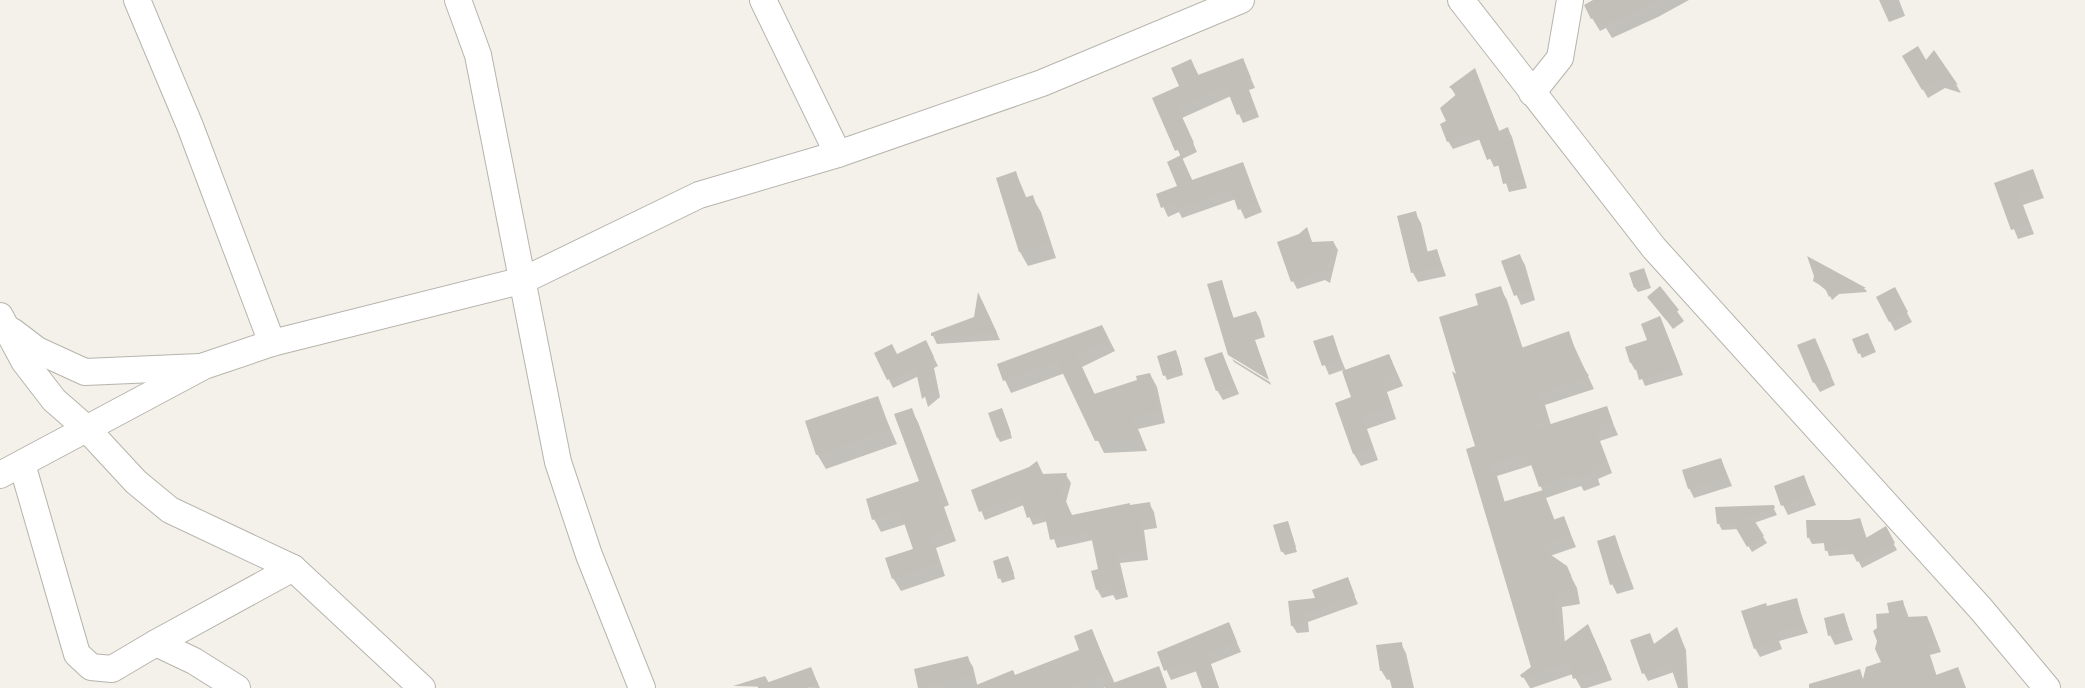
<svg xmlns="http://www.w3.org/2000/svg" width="2085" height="688" viewBox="0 0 2085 688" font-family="Helvetica,sans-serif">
<rect width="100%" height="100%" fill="#f3f1e9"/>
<g fill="#0003" fill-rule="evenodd">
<path d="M1596 0H1689L1658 17 1612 38 1606 28 1600 31 1592 18Z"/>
<path d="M1879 0H1899L1905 16 1889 22Z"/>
<path d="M1934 52 1957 86 1961 93 1945 88 1928 98 1904 57 1926 62Z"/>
<path d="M1243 60 1255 88 1249 90 1259 117 1243 123 1231 96 1182 118 1197 152 1182 159 1193 182 1242 164 1262 212 1245 219 1236 199 1182 218 1179 212 1168 217 1158 195 1179 187 1181 157 1154 98 1181 86 1191 61 1199 76Z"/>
<path d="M1474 70 1500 133 1508 129 1512 137 1527 188 1509 192 1500 165 1494 167 1481 139 1453 149 1448 141V122L1456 96 1451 88Z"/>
<path d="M2033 171 2044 198 2023 205 2034 234 2018 239 1996 184Z"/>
<path d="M1016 173 1027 199 1032 197 1041 212 1056 258 1028 266 1020 252Z"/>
<path d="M1415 213 1421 223 1428 253 1437 251 1446 276 1418 282 1413 273Z"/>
<path d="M1306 230 1313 244 1334 243 1338 250 1330 283 1325 280 1297 289 1293 281 1300 236Z"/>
<path d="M1520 256 1525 265 1535 300 1521 305 1502 262Z"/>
<path d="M1810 259 1865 289 1867 292 1839 294 1832 300 1828 292 1815 281 1816 276Z"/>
<path d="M1644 270 1651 288 1638 292 1635 288Z"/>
<path d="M1221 282 1234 319 1256 312 1260 319 1265 337 1255 340 1268 378 1229 354Z"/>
<path d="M1500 288 1507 300 1523 349 1568 333 1594 389 1545 405 1551 425 1606 407 1618 435 1600 441 1612 473 1598 479 1600 485 1584 491 1581 486 1546 498 1555 521 1564 518 1576 547 1550 556 1566 567 1577 588 1580 604 1562 607 1565 644 1594 638 1612 680 1587 688H1581L1573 674 1532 688H1530L1522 675 1543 660 1477 447 1458 377 1480 306ZM1532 465 1543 492 1505 503 1497 476Z"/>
<path d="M1660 288 1684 321 1673 329 1649 297Z"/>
<path d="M1894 289 1912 322 1895 331 1878 298Z"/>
<path d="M982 301 1000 340 937 344 933 336 975 318Z"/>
<path d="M1660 318 1683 375 1645 386 1638 369 1635 370 1631 363 1627 348 1649 341Z"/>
<path d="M1332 337 1346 371 1389 355 1403 386 1387 392 1396 419 1367 429 1378 460 1361 466 1354 454 1353 398 1343 370 1329 375 1315 342Z"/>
<path d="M1109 339 1115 351 1082 367 1095 395 1139 381 1150 374 1157 387 1165 423 1138 429 1147 451 1104 453 1065 373 1011 393 998 365Z"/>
<path d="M1870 339 1876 352 1862 358 1854 340Z"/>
<path d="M1815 340 1835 385 1820 392 1814 382Z"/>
<path d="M930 350 938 366 934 368 940 397 928 407 919 376 893 388 876 353 897 355Z"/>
<path d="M1222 353 1239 394 1223 400 1217 390Z"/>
<path d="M1178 356 1183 375 1167 380 1165 375Z"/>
<path d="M1232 359 1270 382 1271 385 1234 362Z"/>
<path d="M877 398 897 444 826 469 817 454Z"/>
<path d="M911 410 918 422 949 505 944 507 956 541 936 548 945 576 901 591 893 578 915 550 906 524 881 532 874 519 921 482Z"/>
<path d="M1004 414 1012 438 1000 442 998 438Z"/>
<path d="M1721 459 1732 486 1694 498 1689 488Z"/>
<path d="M1066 475 1071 483 1066 502 1072 517 1149 503 1154 512 1157 528 1144 530 1148 560 1120 563 1128 597 1116 600 1113 595 1102 598 1097 589 1100 570 1093 540 1057 548 1048 521 1033 525 1024 505 985 520 973 491 1043 476Z"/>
<path d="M1804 477 1816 505 1788 515 1783 505Z"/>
<path d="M1773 507 1777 515 1754 523 1767 543 1752 552 1738 529 1722 530 1719 524Z"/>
<path d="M1860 519 1867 539 1885 528 1897 550 1862 568 1855 554 1829 556 1825 543 1812 544 1809 538Z"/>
<path d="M1289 527 1297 552 1285 555 1282 551Z"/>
<path d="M1615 537 1634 589 1617 594 1612 584Z"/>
<path d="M994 562H1010L1015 579 1002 583Z"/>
<path d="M1347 579 1358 604 1308 622 1309 632 1297 633 1292 625 1317 599Z"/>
<path d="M1796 600 1808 633 1779 641 1782 649 1760 657 1755 648 1767 608Z"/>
<path d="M1903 602 1909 618 1926 617 1931 626 1941 652 1930 655 1937 677 1966 688H1862L1883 663 1890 614Z"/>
<path d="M1843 614 1853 640 1835 645 1830 635Z"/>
<path d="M1229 624 1241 652 1211 664 1219 688H1204L1197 671 1171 680 1159 653Z"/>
<path d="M1677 629 1686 650 1688 688H1679L1674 672 1648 681 1644 673 1653 642 1655 646Z"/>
<path d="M1092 631 1115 684 1103 688H1000L1015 677 1081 651Z"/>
<path d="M1401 644 1406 653 1414 688H1393L1391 679 1387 680 1381 670Z"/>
<path d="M967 657 973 667 978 688H919L915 670Z"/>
<path d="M811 669 820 688 733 686 765 676 769 683Z"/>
</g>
<g fill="#c2bfb8">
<path d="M1593 0H1660L1603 26 1599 15 1591 19 1584 5Z"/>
<path d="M1918 46 1926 60 1934 50 1958 85 1940 79 1922 90 1902 56Z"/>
<path d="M1243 58 1251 78 1245 81 1255 108 1237 115 1226 87 1178 108 1194 143 1175 151 1152 98 1179 86 1171 68 1191 59 1198 75Z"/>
<path d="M1475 68 1499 131 1508 127 1523 180 1503 184 1496 156 1487 160 1476 131 1447 142 1440 124 1446 121 1440 108 1458 93 1449 87Z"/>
<path d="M1181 155 1192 180 1243 162 1258 203 1238 210 1231 190 1176 209 1174 203 1161 208 1156 194 1177 186 1167 162Z"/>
<path d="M2033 169 2040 188 2019 195 2029 224 2011 230 1994 183Z"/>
<path d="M1016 171 1024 198 1033 195 1048 243 1019 252 996 178Z"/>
<path d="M1416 211 1426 252 1437 249 1442 266 1411 273 1397 216Z"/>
<path d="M1307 227 1312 242 1334 241 1326 276 1319 272 1291 282 1277 242 1299 234Z"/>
<path d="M1520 254 1530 290 1514 296 1501 261Z"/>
<path d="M1807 256 1866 288 1836 290 1829 297 1825 288 1813 281 1814 276Z"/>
<path d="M1644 268 1649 283 1634 288 1629 273Z"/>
<path d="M1222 280 1233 318 1256 311 1262 330 1252 333 1269 380 1228 355 1207 284Z"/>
<path d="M1501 286 1521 348 1569 331 1578 359 1589 376 1539 393 1547 417 1532 430 1607 406 1613 423 1595 429 1607 461 1592 467 1594 473 1576 479 1574 474 1539 487 1527 453 1491 464 1503 502 1543 490 1553 520 1564 516 1571 535 1538 546 1567 566 1571 575 1574 592 1556 595 1560 645 1588 624 1607 668 1573 679 1568 662 1522 678 1520 675 1531 667 1466 449 1475 446 1452 371 1456 374 1439 317 1478 305 1475 294Z"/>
<path d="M1660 286 1679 310 1666 320 1647 297Z"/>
<path d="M1895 287 1908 312 1889 322 1876 297Z"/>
<path d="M978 292 997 333 931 336V333L974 317Z"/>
<path d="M1660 316 1680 367 1639 380 1634 362 1630 363 1625 347 1647 340 1641 324Z"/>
<path d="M1102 325 1109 339 1076 354 1094 394 1137 380 1136 376 1150 373 1160 411 1132 417 1142 439 1095 441 1057 361 1003 381 997 364Z"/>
<path d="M1868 333 1874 348 1858 354 1852 339Z"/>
<path d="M1333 335 1341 360 1322 366 1313 341Z"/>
<path d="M1815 338 1831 375 1813 383 1797 345Z"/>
<path d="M926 340 934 357 930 359 936 387 922 399 915 367 887 380 874 353 892 344 897 354Z"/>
<path d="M1176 350 1182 370 1163 376 1157 356Z"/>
<path d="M1222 352 1234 384 1216 391 1204 358Z"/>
<path d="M1389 354 1397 374 1381 380 1391 406 1361 417 1372 448 1353 454 1335 403 1351 397 1342 371Z"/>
<path d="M878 396 890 429 816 455 805 421Z"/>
<path d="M912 408 943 492 938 494 949 528 930 535 939 563 892 579 885 558 913 549 900 511 872 520 866 499 919 481 894 414Z"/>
<path d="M1002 408 1011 433 997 438 988 413Z"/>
<path d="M1721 458 1727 476 1688 489 1682 470Z"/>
<path d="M1037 461 1043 474 1067 473 1062 493 1072 515 1130 503V505L1150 502 1153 519 1140 522 1144 552 1116 555 1124 588 1109 592 1108 587 1096 590 1091 571 1098 569 1090 531 1050 540 1044 512 1027 518 1020 496 979 512 971 490 1029 467Z"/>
<path d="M1804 475 1811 495 1781 506 1774 486Z"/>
<path d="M1774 505 1775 508 1743 520H1754L1764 536 1747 547 1733 523 1717 524 1715 507Z"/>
<path d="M1860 518 1866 538 1886 526 1895 543 1857 562 1850 548 1825 551 1823 537 1807 538 1806 520H1850Z"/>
<path d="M1288 521 1296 547 1281 552 1273 525Z"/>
<path d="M1615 535 1629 579 1610 585 1597 541Z"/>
<path d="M1008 556 1014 574 998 579 993 561Z"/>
<path d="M1348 577 1355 596 1304 614 1305 624 1291 626 1288 601 1315 598 1312 590Z"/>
<path d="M1797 598 1804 625 1776 633 1778 640 1754 649 1741 611 1766 603 1767 606Z"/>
<path d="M1903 600 1906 617 1927 616 1937 643 1926 646 1936 675 1958 667 1966 688H1809V684L1860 669 1863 679 1866 667 1881 662 1875 649 1877 641 1873 631 1877 628 1876 614 1889 613 1887 603Z"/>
<path d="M1844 613 1849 630 1828 636 1824 618Z"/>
<path d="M1229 622 1237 642 1206 654 1219 688H1202L1192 661 1164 671 1157 652Z"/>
<path d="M1677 627 1682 641 1685 688H1678L1670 664 1642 674 1630 640 1650 633 1654 644Z"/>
<path d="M1092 629 1109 672 1067 688H969L1013 670 1015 675 1079 650 1074 636Z"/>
<path d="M1402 642 1403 652 1412 688H1392L1387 670 1380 671 1376 645Z"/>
<path d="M968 656 973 675 918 688 914 669Z"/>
<path d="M1159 666 1167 688H1105V686Z"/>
<path d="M811 667 818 684 806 688H758V686Z"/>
</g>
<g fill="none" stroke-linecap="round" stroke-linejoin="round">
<g stroke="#b7b4ad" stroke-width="28">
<g id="minor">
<path d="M137 0 190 126 272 343"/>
<path d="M458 0 478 55 558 462 589 555 642 688"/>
<path d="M763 0 838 154"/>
<path d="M1461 0 1654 248 1981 609 2047 688"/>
<path d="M1532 93 1560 58 1570 0"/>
<path d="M0 316 24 361 54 400 86 428 136 482 170 510 293 568 422 688"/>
<path d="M12 331 37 350 85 372 200 367"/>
<path d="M22 464 77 654 91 667 112 669 156 643 194 661 237 688"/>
<path d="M0 475 204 366 272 343 524 280 699 195 838 154 1042 83 1241 0"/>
<path d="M156 643 293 568"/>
</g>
</g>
<use href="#minor" stroke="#fff" stroke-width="26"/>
</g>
</svg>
